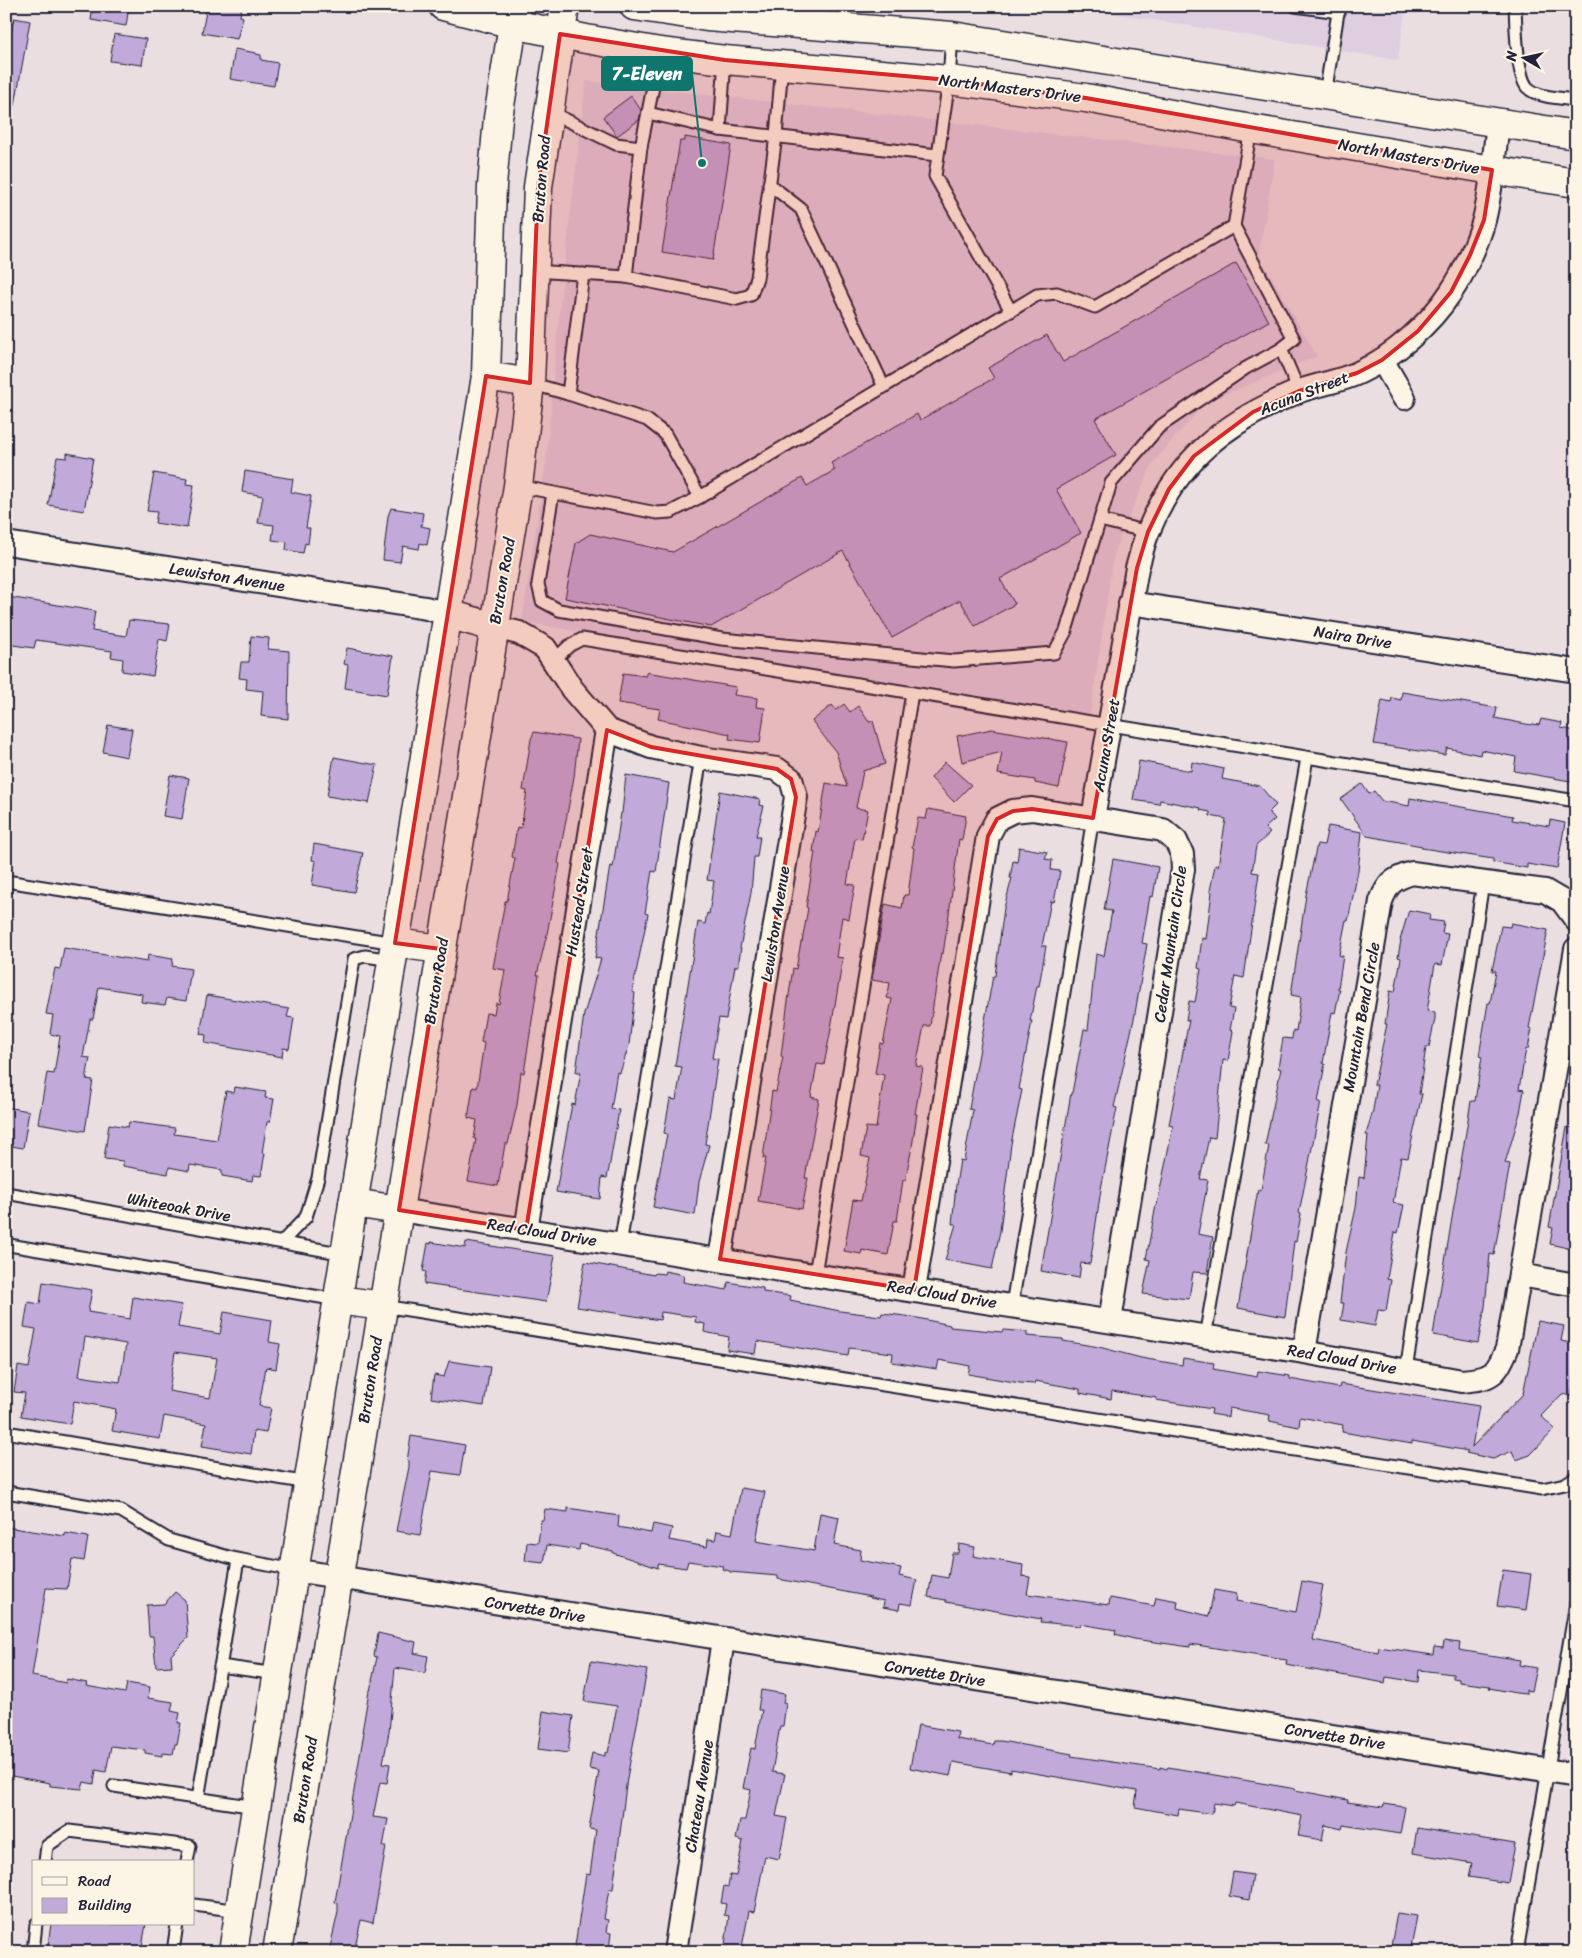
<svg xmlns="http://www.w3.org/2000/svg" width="1582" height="1958" viewBox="0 0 1582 1958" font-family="Sriracha,sans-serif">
<rect width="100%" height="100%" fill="#eadee1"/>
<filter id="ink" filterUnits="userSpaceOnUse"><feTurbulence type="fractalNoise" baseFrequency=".02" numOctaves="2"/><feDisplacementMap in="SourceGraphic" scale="10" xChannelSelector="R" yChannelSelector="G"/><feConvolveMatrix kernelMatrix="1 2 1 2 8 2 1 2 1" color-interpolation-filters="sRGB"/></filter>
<g filter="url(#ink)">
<g fill="#decedf">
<path d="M1068 6H1406L1398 60Z"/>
<path d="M586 81 1275 159 1259 255 1317 356 1205 403 1152 464 1114 552 1090 716 522 622 546 461 560 304Z"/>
</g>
<g fill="#c1aad9" stroke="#22223b" fill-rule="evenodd">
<path d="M93 6H129L126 26 91 20Z"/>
<path d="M207 6H242L240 16 243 17 237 39 202 33Z"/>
<path d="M14 18 30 21 15 105H6V59Z"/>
<path d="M114 34 146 39 142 65 110 61Z"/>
<path d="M235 49 256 53V54L261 55V60L278 63 274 86 230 79Z"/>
<path d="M631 96 641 110 639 120 617 136 603 117Z"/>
<path d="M685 137 731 145 713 260 662 252 680 141H685Z"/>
<path d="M1236 263 1269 321 1095 419 1116 455 1056 489 1081 533 1000 579 1015 604 975 626 960 600 892 638 843 551 711 627 565 598 576 543 590 534 673 552 802 478 807 486 835 470 831 463 917 414 920 420 994 378 988 368 1047 335 1063 362Z"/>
<path d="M67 453 93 458 84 511 48 505 57 457 67 458Z"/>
<path d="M245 471 293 479 291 492 311 496 306 528H310L308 544 305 543 303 553 286 550 287 542 272 540 274 525 258 523 263 496 242 492Z"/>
<path d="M154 473 187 479 186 484 194 485 187 528 155 523 157 512 147 511Z"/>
<path d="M391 508 423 513 421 526 430 528 427 545 420 543 419 549 403 546 400 562 383 560 388 516Z"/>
<path d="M8 597 95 611 92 631 126 636 129 620 170 624 167 641 159 639 153 676 122 671 123 659 111 657 112 651 36 640 34 648 6 644Z"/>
<path d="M251 636 269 638 268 649 289 651 288 719 261 716 263 691 246 689 247 679 239 678 241 662H249Z"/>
<path d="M347 648 393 656 387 695 345 688 348 665 344 664Z"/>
<path d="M646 672 736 687 734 695 757 698 756 707 765 708 760 743 729 739 730 734 658 719 660 709 618 703 623 673 646 676Z"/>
<path d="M1402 692 1497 708 1495 718 1531 725 1532 724 1539 725 1541 719 1562 723 1561 728 1576 731V782L1514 771 1516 757 1481 750 1480 755 1447 748 1445 755 1374 744 1382 700 1391 702 1392 698 1401 700Z"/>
<path d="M844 704 850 712 858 706 869 722 873 721 885 764 863 771 856 808 868 810 862 839 855 838 847 884 855 885 849 919 842 917 836 957 843 958 830 1034 824 1065 817 1064 811 1097 819 1099 805 1178H808L802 1209 758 1201 766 1158H763L772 1091 776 1092 783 1057 781 1056 787 1008 793 968 796 969 801 942H802L808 908 806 907 815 852H813L816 831 818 832 826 783 847 787 836 752 812 721 832 705 836 710Z"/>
<path d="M108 725 132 729 127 757 103 752Z"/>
<path d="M992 729 1068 742 1059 788 1035 783V780L998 774 1002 752 962 762 957 736Z"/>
<path d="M534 732 578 739 574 777 558 863 560 864 547 934 537 975H539L524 1073 521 1072 517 1105 508 1144H505L498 1186 468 1181 476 1139H474L477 1120 468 1118 473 1087 477 1088 484 1043 481 1042 486 1013 494 1014 496 1003 499 1004 505 970 493 968 505 901H507L515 858 512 857 517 827 521 828 527 791 523 790 531 739Z"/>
<path d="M334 757 377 765 369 803 327 796Z"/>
<path d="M1139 761 1191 771 1192 762 1224 769 1222 779 1260 786 1276 805 1269 812 1275 819 1265 828 1270 833 1256 846 1252 872 1259 873 1244 978 1235 976 1229 1008 1234 1009 1230 1030 1233 1031 1228 1061 1223 1060 1215 1138 1209 1137 1200 1179 1208 1180 1198 1234 1213 1237 1207 1273 1193 1272 1189 1299 1143 1294 1150 1260 1146 1259 1156 1205H1157L1173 1126 1169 1125 1189 1020H1186L1189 1001 1195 1002 1201 969 1198 968 1202 938 1206 939 1212 892 1210 891 1215 865 1218 866 1226 819 1210 816V812L1200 810 1201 808 1160 800 1159 804 1133 800Z"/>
<path d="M945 762 971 785 954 802 931 778Z"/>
<path d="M170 775 189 778 182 819 163 816Z"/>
<path d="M626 775 669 783 656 872 652 871 645 913 648 914 632 992 635 993 629 1045 620 1073 617 1072 611 1109 619 1110 610 1163 607 1178 602 1177 600 1199 556 1192 572 1104 575 1105 581 1072H576L584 1014 601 959 595 958 610 866 613 867 621 813H622Z"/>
<path d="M1362 784 1369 794 1374 791 1382 801 1409 806 1410 798 1513 816 1512 820 1549 826 1550 820 1565 823 1557 869 1527 864V868L1493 862V859L1422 848V846L1367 836 1341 799Z"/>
<path d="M720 791 760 799 759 805 764 806 756 836H760L757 857H754L751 893 740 948H741L738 966H735L726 1019 719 1018 715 1041 712 1058 718 1059 705 1144 709 1145 699 1182 695 1215 653 1207 667 1134 664 1133 670 1099 676 1100 682 1067 675 1066 698 922 705 924 707 913 709 914 714 881 707 880Z"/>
<path d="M928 809 966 816 962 840 959 839 949 914 943 954 941 953 930 1026H924L916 1066 923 1067 915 1114H917L912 1147 905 1181 903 1180 897 1221H894L888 1255 862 1250 861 1254 844 1251 853 1200 861 1201 870 1158 861 1156 866 1127 876 1128 884 1075 875 1073 880 1043 883 1044 892 999 887 998 890 983 872 980 885 904 902 908 904 895H908L914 848 912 847 918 818 926 819Z"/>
<path d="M1328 826 1362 832 1358 871 1348 921 1346 920 1339 955 1343 956 1338 989H1340L1335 1013 1332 1012 1323 1063 1325 1064 1318 1102H1321L1299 1213 1301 1214 1296 1242 1294 1241 1285 1317 1238 1308 1258 1189 1261 1190 1269 1145H1265L1281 1069 1278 1068 1283 1038 1292 1039 1293 1030 1296 1031 1301 997 1291 995 1306 895 1317 844 1324 845Z"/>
<path d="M314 844 363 853 354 892 312 885 316 861 312 860Z"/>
<path d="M1019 847 1047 852 1045 859 1052 860 1051 870 1060 871 1054 902 1051 901 1042 946H1046L1039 986H1037L1030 1021H1032L1019 1089 1022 1090 1011 1144 1000 1231 992 1269 945 1260 956 1224H952L956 1185 960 1160 964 1161 973 1110 969 1109 993 976H995L1004 908 1012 878H1010L1013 861 1017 862Z"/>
<path d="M1113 859 1158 867 1153 897 1150 896 1142 943 1147 944 1134 1019 1114 1107 1117 1108 1101 1189 1090 1264 1081 1263 1079 1278 1041 1271 1071 1093H1072L1084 1029 1088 1030 1096 954 1104 956 1112 911 1104 910Z"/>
<path d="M1409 910 1430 914 1429 920 1444 922 1442 933 1448 934 1442 965 1435 964 1427 1011 1435 1012V1019L1429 1047H1426L1419 1094H1422L1408 1158 1401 1157 1393 1203 1404 1205 1398 1233 1395 1232 1387 1279 1391 1280 1386 1311 1378 1310 1375 1326 1341 1320 1344 1303H1340L1346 1252 1356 1208 1359 1177 1364 1178 1368 1135H1366L1373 1110 1377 1085H1374L1387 1024H1385L1390 991 1395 992 1401 958 1398 957 1401 940H1400Z"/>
<path d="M1511 923 1548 930 1529 1028 1532 1029 1530 1038 1528 1049H1526L1519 1089 1524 1090 1520 1113 1505 1163 1510 1164 1494 1255 1490 1254 1485 1307 1478 1343 1433 1335 1471 1101H1475L1482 1057 1479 1056 1488 1003H1490L1496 971H1492L1501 926 1510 927Z"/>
<path d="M64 948 147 962 148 955 173 959 172 966 191 969 186 1001 167 998 165 1005 141 1002 142 994 99 987 93 1019H90L83 1057 90 1058 86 1079 93 1080 85 1131 38 1123 47 1073 54 1074 60 1036 50 1034 53 1015 46 1014 55 968 60 969Z"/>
<path d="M207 995 289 1009 287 1017 294 1018 289 1049 283 1048 282 1057 205 1043 206 1035 200 1034Z"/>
<path d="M235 1087 266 1092 265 1098 274 1099 270 1122H267L262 1153H265L261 1176 253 1175 252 1181 222 1176V1170L190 1165 189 1171 169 1167 168 1174 123 1166V1161L104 1159 109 1124 128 1127 129 1122 175 1128 174 1134 217 1140 226 1091 234 1093Z"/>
<path d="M6 1107 29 1111 23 1148 6 1145Z"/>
<path d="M1567 1127 1576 1128V1250L1550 1244 1553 1228 1549 1227Z"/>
<path d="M431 1242 465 1248 466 1242 555 1256 546 1302 424 1284 426 1272 423 1271 428 1243 431 1244Z"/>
<path d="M585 1262 654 1275 655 1273 664 1274 665 1271 684 1275 683 1282 727 1290 728 1282 763 1288V1292L791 1296 790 1300 800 1302V1303L840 1311 881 1316 882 1313 913 1317 950 1325V1327L1002 1332 1003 1330 1027 1332V1336L1063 1339V1341L1099 1347 1141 1358 1182 1365 1183 1358 1214 1363 1213 1369 1257 1377 1258 1371 1290 1376V1379L1339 1388 1340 1384 1479 1406 1472 1447 1523 1394 1538 1321 1564 1326 1561 1341 1576 1344V1364L1571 1396 1562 1394 1541 1416 1555 1429 1530 1455 1516 1460 1512 1451 1493 1459 1466 1453 1468 1451 1412 1441V1444L1342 1432 1343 1425 1300 1417 1299 1427 1269 1421 1270 1415 1229 1408 1228 1417 1211 1414 1212 1409 1156 1400 1157 1398 1112 1391 1111 1399 1080 1393V1389L1035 1381 1034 1384 1020 1383 968 1374 970 1366 939 1360 937 1369 892 1362 893 1353 849 1348 848 1356 757 1341 755 1354 727 1350 729 1337 704 1332 705 1324 695 1322 696 1317 661 1312 660 1320 577 1307Z"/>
<path d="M43 1282 92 1290 88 1312 130 1319 133 1297 182 1305 178 1327 220 1334 224 1312 272 1320 269 1342 280 1344 276 1369 266 1367 259 1406 271 1408 266 1433 254 1431 251 1454 202 1446 206 1424 164 1416 160 1439 112 1431 116 1409 74 1401 70 1424 21 1416 25 1393 14 1392 18 1366 29 1368 36 1329 24 1327 28 1302 40 1304ZM85 1337 126 1344 120 1382 79 1376ZM175 1352 217 1358 210 1398 169 1391Z"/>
<path d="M449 1361 490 1367 484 1406 431 1398 434 1375 444 1377Z"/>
<path d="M411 1436 465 1445 460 1475 432 1471 420 1535 396 1531 409 1467V1461H407Z"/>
<path d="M741 1488 765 1492 756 1541 814 1551 820 1513 839 1517 834 1545 861 1550 860 1560 901 1568 899 1576 917 1580 912 1605 900 1603 899 1610 883 1607 884 1601 870 1598 871 1597 778 1579V1576L730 1572V1571L722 1569 723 1566 688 1561 686 1568 658 1564V1568L613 1553V1551L580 1544 579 1550 547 1545 544 1563 525 1561 527 1542 538 1543 541 1520H543L545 1509 568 1512V1508L619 1516 618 1527 651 1533 653 1524 672 1528 669 1540 707 1547 708 1539 715 1540 717 1531 732 1534Z"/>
<path d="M6 1527 65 1536V1533L88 1537 84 1561 72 1559 67 1589 46 1588 32 1676 66 1683 67 1679 87 1683 86 1686 125 1693 127 1683 150 1687 148 1698 173 1702 171 1711 180 1713 178 1723H181L177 1744H175L173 1754 162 1753V1756L145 1753V1750L111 1746 106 1772 96 1770 94 1784 84 1782 82 1789 50 1786V1783L6 1775Z"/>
<path d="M959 1544 975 1547 973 1556 1023 1565 1022 1576 1030 1577 1027 1594 1109 1605 1110 1598 1154 1606 1156 1597 1178 1601 1177 1608 1209 1616 1214 1590 1237 1594 1236 1601 1296 1612 1302 1581 1323 1585 1313 1640 1378 1652 1379 1647 1433 1655 1434 1647 1443 1648 1444 1641 1460 1643 1459 1650 1520 1660 1519 1665 1536 1668 1531 1691 1526 1690V1694L1516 1693 1489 1688 1490 1686 1459 1682V1679L1453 1678V1674L1419 1670 1418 1682 1386 1677 1385 1683 1286 1665 1287 1660 1279 1659V1658L1190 1644V1647L1134 1639 1115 1634 1116 1630 1080 1624V1626L1040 1622 1041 1619 946 1602V1600L928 1597 932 1575 948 1578 952 1553H958Z"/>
<path d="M1503 1570 1531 1574 1526 1610 1497 1606Z"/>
<path d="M175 1592 185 1600 188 1638 171 1655 172 1666 156 1667 153 1636H149L147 1605 164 1604Z"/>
<path d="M378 1633 416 1642 414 1653 428 1656 425 1673 395 1668 389 1732 383 1763 390 1764 387 1783 380 1782 373 1817 388 1819 383 1847H386L373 1923 361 1920 354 1952H329L338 1912V1903L335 1902 364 1732H362L369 1691H370L377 1657 374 1656Z"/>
<path d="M591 1661 647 1670 627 1778 613 1889H609L604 1919 608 1920 606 1932 611 1933 609 1950 604 1949V1952H574L586 1874 590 1875 596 1830 589 1829 599 1771 589 1769 592 1753 605 1756V1752L608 1753 617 1706 584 1701Z"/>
<path d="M761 1690 785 1694 783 1702 786 1703 783 1726H780L772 1772 785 1774 776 1816 787 1818 779 1859 765 1856 754 1912 749 1911 741 1952H724L729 1916 724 1915 726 1904 721 1903 724 1886 728 1887 730 1875 736 1876 743 1841 736 1839 740 1820H745L751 1790 743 1788 751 1748 755 1749 762 1710H758Z"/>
<path d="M543 1711 573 1716 568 1753 538 1749Z"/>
<path d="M918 1725 958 1732 957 1739 993 1745 994 1741H1001L1072 1754 1071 1756 1160 1769V1767L1167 1769 1168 1767 1296 1789 1295 1790 1348 1800 1347 1802 1383 1807 1384 1804 1405 1807 1400 1834 1343 1825 1342 1829 1325 1825 1322 1840 1298 1836 1302 1816 1235 1803 1234 1806 1214 1803 1212 1814 1179 1809 1178 1815 1135 1807 1137 1791 1011 1769V1772L953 1762 950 1776 910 1768Z"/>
<path d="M1417 1828 1515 1844 1508 1883 1469 1877 1472 1863 1413 1853Z"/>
<path d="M1233 1872 1253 1875 1249 1900 1229 1896Z"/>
<path d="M1397 1913 1417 1916 1410 1952H1390Z"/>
<path d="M51 1924H146L141 1952H47Z"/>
</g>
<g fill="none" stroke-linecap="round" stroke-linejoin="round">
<g stroke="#22223b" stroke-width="15">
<g id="lane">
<path d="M1295 6 1339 12"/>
<path d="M1515 6C1516 25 1516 73 1527 87 1537 98 1562 98 1576 100"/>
<path d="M844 28 846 6"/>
<path d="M952 36 949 80 935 176 1011 311"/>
<path d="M1325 95 1339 6"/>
<path d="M550 112 616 144 641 147 660 52"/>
<path d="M648 113 720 130 725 60"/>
<path d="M720 130 937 155"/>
<path d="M769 184 801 209 884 387"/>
<path d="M1234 226 1294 339 1281 349"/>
<path d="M534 271 626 277 737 299 751 295 757 278 776 136 782 65"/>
<path d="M626 277 641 147"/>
<path d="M530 383 568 394 647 420 665 434 700 497"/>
<path d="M568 394 583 274"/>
<path d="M518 486 657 513 671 512 700 497 1037 295 1057 293 1095 307 1234 226 1251 129"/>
<path d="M553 493 538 584 542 601 559 610 722 639 954 661 1054 653 1066 631 1111 483 1159 427 1246 368 1281 349 1299 391"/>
<path d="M1100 520 1148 532"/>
<path d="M554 660 569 646 582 639 1576 801"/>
<path d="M6 881 395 943"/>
<path d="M6 1193 345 1254"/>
<path d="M282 1242 306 1217 318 1178 354 959 365 956 392 960"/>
<path d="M9 1245 338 1300"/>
<path d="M620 1245 701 758"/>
<path d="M815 1274 912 693"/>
<path d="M1012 1305 1093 818"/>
<path d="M383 1306 1542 1489 1565 1484 1576 1477"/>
<path d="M1205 1337 1307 758"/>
<path d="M1406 1370 1483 883"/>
<path d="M6 1432 308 1483"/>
<path d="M6 1492 121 1511 169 1540 232 1558 294 1570"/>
<path d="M220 1666 277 1674"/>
<path d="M114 1786 256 1807"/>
<path d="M198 1799 238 1560"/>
<path d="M45 1862 47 1846 69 1831 190 1846 187 1862"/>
<path d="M194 1905 240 1911"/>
<path d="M33 1952 36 1924"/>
<path d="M173 1952 177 1924"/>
<path d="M1517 1952 1576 1603"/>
</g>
</g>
<g stroke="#22223b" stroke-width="26">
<g id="street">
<path d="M1382 360 1404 398"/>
<path d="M6 543 426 608 448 614"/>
<path d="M1130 603 1576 671"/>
<path d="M494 627 519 633 545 648 572 689 607 730 651 747 701 758 777 769 791 779 796 797 720 1259"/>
<path d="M1093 818 1137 568C1141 556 1143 543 1148 532 1178 458 1226 422 1297 392 1317 384 1339 382 1358 373 1393 357 1430 324 1451 292 1464 273 1478 242 1484 220 1492 189 1494 154 1498 123"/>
<path d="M399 1210 1304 1352 1462 1381C1492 1378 1495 1376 1507 1349L1576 949"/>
<path d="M526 1230 607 730"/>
<path d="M1520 1275 1576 1285"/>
<path d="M914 1290 988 836 997 819 1013 811 1032 809 1163 830 1176 841 1182 854 1183 869 1110 1321"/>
<path d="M1304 1352 1381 901C1388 883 1393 879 1412 873L1545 891 1562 901 1576 920"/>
<path d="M294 1570 1576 1775"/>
<path d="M675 1952 723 1640"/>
</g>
</g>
<g stroke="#22223b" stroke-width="31">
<g id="secondary">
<path d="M443 6 513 24 586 39 660 52 725 60 949 80 1086 98 1251 129 1492 170 1576 183"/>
<path d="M634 6 707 17 952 36 1576 135"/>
<path d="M486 376 530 383"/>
<path d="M448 614 494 627"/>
<path d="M395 943 441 949"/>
<path d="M353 1203 399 1210"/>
<path d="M338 1300 383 1306"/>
<path d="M233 1952 486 376 492 186 498 118 516 6"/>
<path d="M277 1952 518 486 530 383 538 187 565 6"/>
</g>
</g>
<use href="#lane" stroke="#fcf5e5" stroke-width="11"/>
<use href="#street" stroke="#fcf5e5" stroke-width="22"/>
<use href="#secondary" stroke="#fcf5e5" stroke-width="28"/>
</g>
</g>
<path fill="#d62828" fill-opacity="0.2" stroke="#d62828" stroke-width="4" stroke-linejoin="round" d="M560 34 725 60 949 80 1086 98 1492 170 1484 220 1470 255 1451 292 1418 331 1382 360 1357 373 1299 391 1253 412 1194 456 1169 489 1148 532 1137 568 1093 818 1032 809 1013 811 997 819 988 836 914 1290 720 1259 796 797 791 779 777 769 651 747 607 730 526 1230 399 1210 441 949 395 943 486 376 530 383 538 187Z"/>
<g text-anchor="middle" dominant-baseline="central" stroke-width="4" stroke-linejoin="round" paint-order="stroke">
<g font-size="16" fill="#22223b" stroke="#fcf5e5">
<text transform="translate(1010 88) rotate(7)">North Masters Drive</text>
<text transform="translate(1409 156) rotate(10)">North Masters Drive</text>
<text transform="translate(541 179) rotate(-85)">Bruton Road</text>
<text transform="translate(1304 393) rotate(-21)">Acuna Street</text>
<text transform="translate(227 577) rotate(9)">Lewiston Avenue</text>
<text transform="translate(502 581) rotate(-80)">Bruton Road</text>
<text transform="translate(1353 637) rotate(9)">Naira Drive</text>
<text transform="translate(1106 745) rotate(-80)">Acuna Street</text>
<text transform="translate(579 902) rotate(-81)">Hustead Street</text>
<text transform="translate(775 924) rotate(-81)">Lewiston Avenue</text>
<text transform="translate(1170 944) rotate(-82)">Cedar Mountain Circle</text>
<text transform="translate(436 981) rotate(-81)">Bruton Road</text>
<text transform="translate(1361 1017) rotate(-80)">Mountain Bend Circle</text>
<text transform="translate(179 1207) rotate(10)">Whiteoak Drive</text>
<text transform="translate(542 1232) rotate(9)">Red Cloud Drive</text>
<text transform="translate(942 1294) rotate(9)">Red Cloud Drive</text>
<text transform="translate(1342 1359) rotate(10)">Red Cloud Drive</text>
<text transform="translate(370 1380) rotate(-81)">Bruton Road</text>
<text transform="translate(535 1609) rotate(9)">Corvette Drive</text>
<text transform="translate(935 1673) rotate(9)">Corvette Drive</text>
<text transform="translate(1335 1736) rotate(9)">Corvette Drive</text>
<text transform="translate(305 1780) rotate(-81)">Bruton Road</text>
<text transform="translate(699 1796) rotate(-81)">Chateau Avenue</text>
</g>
</g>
<path fill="none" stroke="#0f766e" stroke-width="2" d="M702 163L692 73"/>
<circle fill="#0f766e" stroke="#fcf5e5" stroke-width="2" cx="702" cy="163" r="5"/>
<rect fill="#0f766e" stroke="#0f766e" stroke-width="2" x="602" y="57" width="90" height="33" rx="5"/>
<g font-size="18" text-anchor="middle" font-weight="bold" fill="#fff">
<text x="647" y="80">7-Eleven</text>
</g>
<rect width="1582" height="1958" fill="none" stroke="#fcf5e5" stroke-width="25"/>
<rect x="12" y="12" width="1557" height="1933" fill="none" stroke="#22223b" stroke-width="2" filter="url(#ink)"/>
<rect x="32" y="1860" width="162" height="65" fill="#fcf5e5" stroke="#a5a1a1"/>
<rect x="42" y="1877" width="25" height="8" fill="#fcf5e5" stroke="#a5a1a1"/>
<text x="78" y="1886" font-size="15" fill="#22223b">Road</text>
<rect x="42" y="1898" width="25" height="15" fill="#c1aad9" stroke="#a5a1a1"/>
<text x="78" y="1910" font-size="15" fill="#22223b">Building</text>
<g transform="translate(1524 58) rotate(279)" stroke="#fcf5e5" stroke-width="4" paint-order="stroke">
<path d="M0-4L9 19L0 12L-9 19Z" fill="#22223b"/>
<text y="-8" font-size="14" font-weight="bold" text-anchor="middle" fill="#22223b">N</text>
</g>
</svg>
